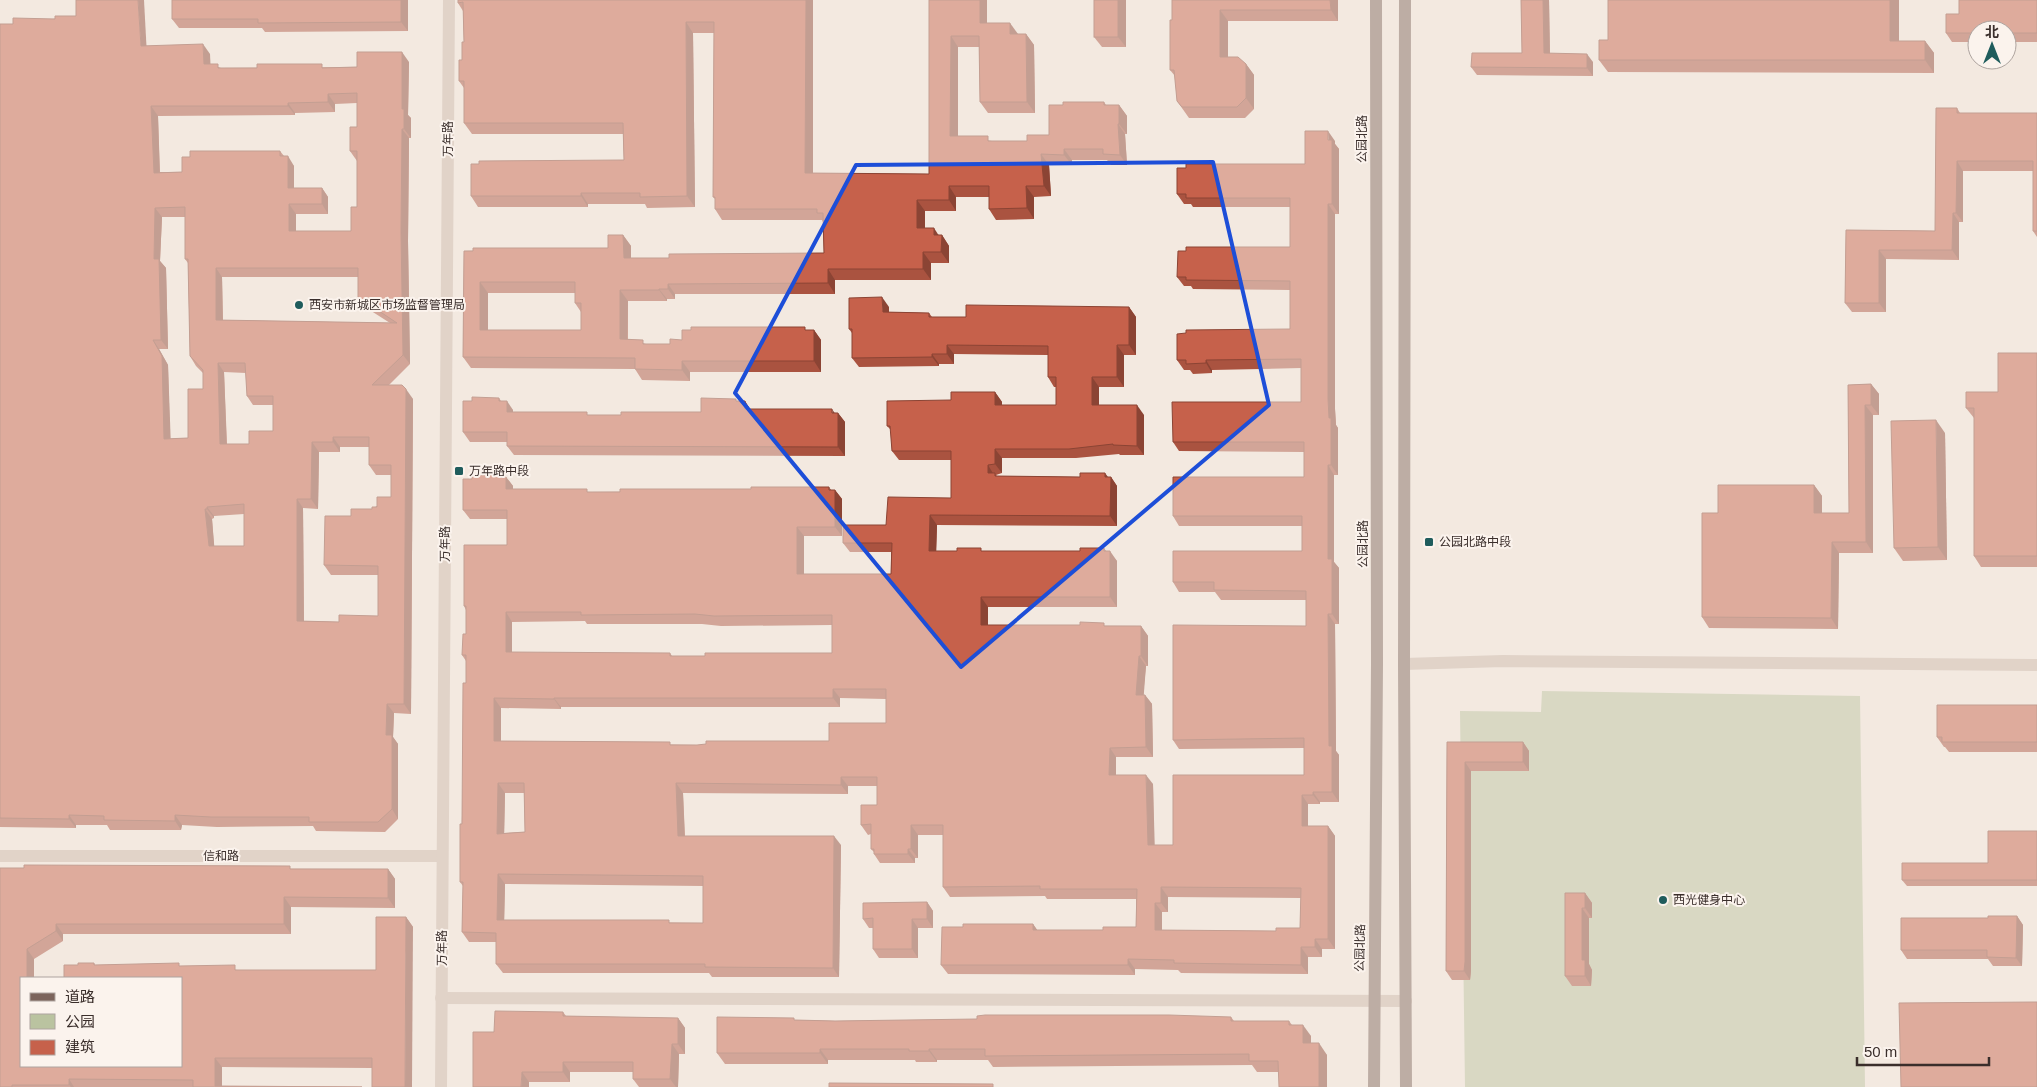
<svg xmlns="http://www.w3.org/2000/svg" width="2037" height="1087" viewBox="0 0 2037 1087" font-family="Arial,'Noto Sans SC',sans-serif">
<rect width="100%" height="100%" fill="#f3e9e0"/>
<path fill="#bac3a0" d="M1542 691 1860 696 1865 1087H1465L1460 711 1541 712Z"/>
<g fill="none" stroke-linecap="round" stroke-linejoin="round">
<g stroke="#ccb8ac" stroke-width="12">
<path d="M1404 664 1503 661 2037 665"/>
<path d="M0 856H442"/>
<path d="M441 998 1406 1001"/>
<path d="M441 1087 449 0"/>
</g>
<g stroke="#7c645c" stroke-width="12">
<path d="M1405 0 1404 664 1406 1087"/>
<path d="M1374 1087 1377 664 1376 0"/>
</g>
</g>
<g fill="#aa5340" fill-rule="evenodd">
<path d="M408 0V31L265 32 262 28H179L172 19Z"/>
<path d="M458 0H813V173L929 174V0H987V23L1018 34H1026L1034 45 1035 113H988L980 102 979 47H958V136L992 141H1027L1049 135 1063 105 1104 102 1106 105H1119L1127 116V134H1125L1127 165H1111L1107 160H1072V165H1049L1051 196 1034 197V219L996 220 989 209V197H956V211H925V228L939 235H942L949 246V263H931V280H835V294H675V299H667V301H628V339L646 344H670L682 340 814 330 821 340V372H690V381L642 380 635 369 471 368 463 357 464 251 608 248 623 235 631 246V258H669L824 253 823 222 822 220H722L715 209V199L713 197 714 33H693L695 207 647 208 645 204H588V207H478L471 196 624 160 623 134H472L464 123V88L459 81 462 60 464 42 463 11 458 3ZM488 293H575V303L581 312V330H488Z"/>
<path d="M1126 0V47H1102L1094 37Z"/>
<path d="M1172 0H1338V21H1228V57L1246 64 1254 75V109L1245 118H1189L1177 101 1175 76 1170 70 1172 20Z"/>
<path d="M1521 0H1549L1550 54 1593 62V76L1477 75 1471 67 1522 53Z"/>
<path d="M1899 0V41H1925L1934 53V73L1608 72 1599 60Z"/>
<path d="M2037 0V42H2007V30H1977V42H1952L1946 33Z"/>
<path d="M76 16 147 46 210 54V64L221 68 357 67 409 62 408 115 411 118V138H409L408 241 410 364 389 385 413 399 411 714 394 713 393 737 398 744V819L385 832 316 831 313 826 217 827 182 825 181 830H110L107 825H76V828L0 827V24H13ZM357 103V127L350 151 357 161V207L351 231H296V214H328V197L322 188H294V166L284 156 280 151 190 157 182 172H160L158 116 295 115V113L335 112V104ZM162 217H185V259L188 263 190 356 196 366 203 373V389L188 438 170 439 168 365 159 349H168L166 268 160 261ZM222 277H358V297L365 307 390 323 223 320ZM224 372 246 373 247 396 253 405H273V431L249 444H227ZM340 447H369V465L376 475H391V497L372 509 351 516 324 565 331 575H378V616L339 622 304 621 303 508 318 509 319 452H340ZM244 514V546H214L212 519 214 518V516Z"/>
<path d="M1957 108 1960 113H2037V237L2033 231V171H1963V222H1959V260L1886 259V312H1852L1845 303 1846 230 1935 231Z"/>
<path d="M1335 141V144L1339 149V214H1335V409L1336 425 1338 428V475H1334V562L1339 568V624H1335L1336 751 1339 755V802H1320V804H1308V826H1328L1335 836V949H1322V957H1308V974L1181 973 1178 970 1135 969V975L948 974 941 965 963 927 1033 924 1037 930H1103L1136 927V899H1047L1045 896 950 897 943 887V835H918V858H915V863H880L874 854V852L871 849V834L868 835 861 825 877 805V786H848V794L683 793 685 836 841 845 839 977H712L709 973H503L496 964V942H469L462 932 463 886 460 882 466 683V661L462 655 466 634V610L464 606 507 545V519H470L463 510 472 479 498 475 499 477H506L513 486V489L590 492 835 490 842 499V536H804V574H891V552H850L843 543 951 498V460H899L892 451 891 430 887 426 951 400 995 392 1002 402V405H1056V387H1054L1048 377V355L954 354V364H939V366L859 367 852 358V333L849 329 889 307V312L929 313 932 317H966L1129 307 1136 317V355H1124V387H1099V405L1144 415V455H1120L1119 454 1076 458H1002V473L996 475 997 476 1080 477 1105 473 1107 477H1111L1117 486V526L937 525 936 551H1106L1117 561V607H988V625L1141 626 1148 636V666H1146L1143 695H1145L1152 704 1153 757H1116V775L1153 784 1154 845H1173L1304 775V748L1179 749 1173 740 1306 626V600H1221L1215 592H1179L1173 582 1302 551V526H1179L1173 516 1304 477V452L1179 451 1173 442 1301 402V368L1212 370V373L1193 374 1190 370H1184L1177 360 1290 329V290L1193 289 1191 286H1184L1177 277 1186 251 1290 247V207H1193L1191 204H1184L1177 194 1305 164ZM585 621 587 624H702L721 626 832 625V653L705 656H672L670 653H512V622ZM840 698 886 699V723L829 741 697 745 501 741V708L561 709V707H840ZM505 793H524L525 832 504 833ZM505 884 703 886V923L504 920ZM1168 897 1301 898 1300 928 1276 931 1162 930V912H1168Z"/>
<path d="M2037 353V567H1981L1974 556V418L1966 408 1998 392Z"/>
<path d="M1871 384 1879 394V415H1873V553H1839L1838 629 1709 628 1702 617 1718 513 1814 485 1822 496V513H1849L1848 385Z"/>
<path d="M499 398 501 401 513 410V412L590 415H621L701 412 738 401H745L750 409 838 413 845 422V456L514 455 507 446V442H470L463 432 472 401Z"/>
<path d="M1945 433 1947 560 1903 561 1894 548Z"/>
<path d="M2037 705V752H1949L1945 747H1944L1937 737Z"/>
<path d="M1447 742H1523L1529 751V771H1471V971L1470 980H1452L1446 971Z"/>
<path d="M2037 831V886H1907L1902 880 1988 863Z"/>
<path d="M0 868 388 869 395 879V908L291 907V934H63V941L34 959V978L21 1066H181L78 965 94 963 95 965 181 966 238 970H376L406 917 413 927 372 1068 222 1067V1086L362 1087H0Z"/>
<path d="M1585 893 1592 903V918H1589V964L1592 970 1591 986H1572L1565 976Z"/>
<path d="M927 902 933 911V928H918V958H879L873 949V928H869L863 919Z"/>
<path d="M2017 916 2023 925 2022 966H1993L1988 959H1907L1901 950 1988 918Z"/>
<path d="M563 1012 566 1016 678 1018 685 1028V1054H679L678 1087H639L633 1079V1072H570V1082H529V1087L494 1032Z"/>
<path d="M1231 1017 1234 1021H1289L1292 1025 1311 1036V1043L1327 1055V1087L1279 1072H1257L1252 1065 993 1067 988 1060H937V1062H916L915 1060H828V1064H725L717 1053 795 1020 835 1021Z"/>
</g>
<g fill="#8b4434">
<path d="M138 0H144L147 56 141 46Z"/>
<path d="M401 0H408V31L401 22Z"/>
<path d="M806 0H813V184L805 173Z"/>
<path d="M980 0H987V34L980 23Z"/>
<path d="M1118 0H1126V47L1118 37Z"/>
<path d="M1330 0H1338V21L1331 10Z"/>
<path d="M1543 0H1549L1550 62 1544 53Z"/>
<path d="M1890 0H1899V53L1890 41Z"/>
<path d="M1220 10 1228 21V67L1220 57Z"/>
<path d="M686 22 693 33 695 207 687 196Z"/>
<path d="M1010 23 1018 34H1010Z"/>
<path d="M1026 34 1034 45 1035 113 1027 102Z"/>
<path d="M951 36 958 47V147L950 136Z"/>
<path d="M1925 41 1934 53V73L1925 60Z"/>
<path d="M203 44 210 54 211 74 204 64Z"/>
<path d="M402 52 409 62 408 115 411 118V138L404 129 402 109Z"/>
<path d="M1587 54 1593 62V76L1587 68Z"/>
<path d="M1246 64 1254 75V109L1246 98Z"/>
<path d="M328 94 335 104V112L328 102Z"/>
<path d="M288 103 295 113V115L288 106Z"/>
<path d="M1119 105 1127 116V134L1119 124Z"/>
<path d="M151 106 158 116 160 182 154 173Z"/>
<path d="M1118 124 1125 134 1127 165 1120 155Z"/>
<path d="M402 129 409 138 408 241 410 364 403 355 401 232Z"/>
<path d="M1328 131 1335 141V144L1339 149V214L1332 204Z"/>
<path d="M1064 149 1072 160V165L1064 155Z"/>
<path d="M1041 154 1049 165 1051 196 1044 186Z"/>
<path d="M288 156 294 166V197L288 188Z"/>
<path d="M1957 161 1963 171V222L1956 213Z"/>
<path d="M949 186 956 197V211L949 200Z"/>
<path d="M1026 186 1034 197V219L1027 208Z"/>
<path d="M322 188 328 197V214L322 204Z"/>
<path d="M581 193 588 204V207L581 196Z"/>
<path d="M917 200 925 211V239L917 228Z"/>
<path d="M289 204 296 214V241L289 231Z"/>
<path d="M1328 204 1335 214V409L1336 425 1338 428V475L1331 465 1328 399Z"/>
<path d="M155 208 162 217 160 261 166 268 168 349 161 340 154 259Z"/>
<path d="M1953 213 1959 222V260L1952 250Z"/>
<path d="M934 228 941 239 934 235Z"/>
<path d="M623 235 631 246V269L624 258Z"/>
<path d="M942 235 949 246V263L941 252Z"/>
<path d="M1879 250 1886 259V312L1879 303Z"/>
<path d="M923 252 931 263V280L923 269Z"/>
<path d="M216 268 222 277 223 330 216 320Z"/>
<path d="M828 269 835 280V294L828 283Z"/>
<path d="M480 282 488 293V341L480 330Z"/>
<path d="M668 284 675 294V299L668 289Z"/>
<path d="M659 289 667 299V301L659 290Z"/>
<path d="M620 290 628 301 627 350 620 339Z"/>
<path d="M882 297 889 307V322L883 312Z"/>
<path d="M1129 307 1136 317V355L1129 345Z"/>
<path d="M814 330 821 340V372L814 361Z"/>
<path d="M153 340 159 349 168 365 171 448 164 439Z"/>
<path d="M947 345 954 354V364L947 354Z"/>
<path d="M1117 345 1124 355V387L1117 377Z"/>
<path d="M932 354 939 364V366L932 357Z"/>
<path d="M1206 360 1212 370V373L1206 363Z"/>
<path d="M682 361 690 372V381L682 370Z"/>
<path d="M218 363 224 372 227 453 220 444Z"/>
<path d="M1092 377 1099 387V415L1092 405Z"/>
<path d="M1871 384 1879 394V415L1871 405Z"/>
<path d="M406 389 413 399 411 714 404 704Z"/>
<path d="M995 392 1002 402V415L995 405Z"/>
<path d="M507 401 513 410V421L507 412Z"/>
<path d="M745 401 751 411 745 409Z"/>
<path d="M1137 405 1144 415V455L1137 446Z"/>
<path d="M1865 405 1873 415V553L1866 542Z"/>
<path d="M832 409 838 418V413L845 422V456L838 447Z"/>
<path d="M1936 420 1945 433 1947 560 1938 547Z"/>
<path d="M333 437 340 447V452L333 442Z"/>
<path d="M312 442 319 452 318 509 311 499Z"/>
<path d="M995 449 1002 458V473L995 464Z"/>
<path d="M988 465 994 475 988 473Z"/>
<path d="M1328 465 1334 475V562L1339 568V624L1332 614 1328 559Z"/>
<path d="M1105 473 1111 481V477L1117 486V526L1110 516Z"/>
<path d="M506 477 513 486V498L506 489Z"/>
<path d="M1814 485 1822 496V523L1814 513Z"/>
<path d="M829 487 835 496V490L842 499V536L835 527Z"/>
<path d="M297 499 303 508 304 631 297 621Z"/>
<path d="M207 507 214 516V518L207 509Z"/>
<path d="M205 509 212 519 215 555 209 546Z"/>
<path d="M930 515 937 525 936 560 929 551Z"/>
<path d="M797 527 804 536V583L797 574Z"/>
<path d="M1832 542 1839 553 1838 629 1831 618Z"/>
<path d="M1104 548 1110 557V551L1117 561V607L1110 597Z"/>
<path d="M981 597 988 607V635L981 625Z"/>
<path d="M506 612 512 622V662L506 652Z"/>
<path d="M1328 614 1335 624 1336 751 1339 755V802L1332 792 1329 746Z"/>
<path d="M1141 626 1148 636V666L1141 656Z"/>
<path d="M1139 656 1146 666 1143 705 1136 695Z"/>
<path d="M833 689 840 698V707L833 698Z"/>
<path d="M1145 695 1152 704 1153 757 1146 747Z"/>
<path d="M494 698 501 708V751L494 741Z"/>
<path d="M554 698 561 707V709L554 699Z"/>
<path d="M387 704 394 713 393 737 398 744V819L392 809 386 735Z"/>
<path d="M1523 742 1529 751V771L1523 762Z"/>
<path d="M1110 748 1116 757V784L1109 775Z"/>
<path d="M1465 762 1471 771V971L1470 980 1464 971Z"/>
<path d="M1146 775 1153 784 1155 855 1148 845Z"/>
<path d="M841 777 848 786V794L841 785Z"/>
<path d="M498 783 505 793 504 843 497 834Z"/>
<path d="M676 783 683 793 685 845 678 836Z"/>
<path d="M1313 792 1320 802V804L1313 795Z"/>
<path d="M1302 795 1308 804V835L1302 826Z"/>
<path d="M69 815 76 825V828L69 819Z"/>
<path d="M175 815 182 825 181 830 175 821Z"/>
<path d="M911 825 918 835V858L911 849Z"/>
<path d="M1328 826 1335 836V949L1328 939Z"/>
<path d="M834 836 841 845 839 977 833 968Z"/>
<path d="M908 849 915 858V863L908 854Z"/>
<path d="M388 869 395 879V908L388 898Z"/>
<path d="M498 874 505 884 504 930 497 920Z"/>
<path d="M1161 887 1168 897V912L1161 903Z"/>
<path d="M1585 893 1592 903V918L1585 908Z"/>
<path d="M284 897 291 907V934L284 924Z"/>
<path d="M927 902 933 911V928L927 919Z"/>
<path d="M1155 903 1162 912V940L1155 930Z"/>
<path d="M1582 908 1589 918V964L1592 970 1591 986 1585 976 1582 960Z"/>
<path d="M2017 916 2023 925 2022 966 2016 958Z"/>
<path d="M406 917 413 927 412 1087H405Z"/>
<path d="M912 919 918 928V958L912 949Z"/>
<path d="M56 924 63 934V941L56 931Z"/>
<path d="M1033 924 1040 934 1033 930Z"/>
<path d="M1315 939 1322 949V957L1315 947Z"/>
<path d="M1301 947 1308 957V974L1301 965Z"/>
<path d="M27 949 34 959V978H27Z"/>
<path d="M1128 959 1135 969V975L1128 965Z"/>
<path d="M678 1018 685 1028V1054L678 1044Z"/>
<path d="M1303 1025 1311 1036V1055L1303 1043Z"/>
<path d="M1319 1043 1327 1055V1087H1319Z"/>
<path d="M672 1044 679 1054 678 1087H676L670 1079Z"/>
<path d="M820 1049 828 1060V1064L820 1053Z"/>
<path d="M929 1049 937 1060V1062L929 1051Z"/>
<path d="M215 1058 222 1067V1087L215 1086Z"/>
<path d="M563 1062 570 1072V1082L563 1072Z"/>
<path d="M522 1072 529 1082V1087H521Z"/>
<path d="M69 1079 74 1087H71L69 1085Z"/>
</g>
<g fill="#c6614b" stroke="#8b4434" fill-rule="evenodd">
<path d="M76 0H138L141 46 203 44 204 64H218V68H257V64H322V68L357 67V52H402V109H404V129H402L401 232 403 355 372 385H402L406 389 404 704H387L386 735H392V809L378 822H309V817H211L175 815V821L104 820V816L69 815V819L0 818V24H13V18L55 19V16H76ZM357 93V127H350V151H357V207H351V231H289V204H322V188H288V156H280V151H190V157H182V172L154 173 151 106H288V103L328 102V94ZM185 207V259H188L190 356 203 370V389H188V438L164 439 162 356 153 340H161L159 259H154L155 208ZM216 268H358V297L397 323 216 320ZM218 363H245L247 396H273V431H249V444H220ZM333 437H369V465H391V497H377V507H372V509H351V516H325L324 565 378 566V616L339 615V622L297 621V499H311L312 442H333ZM244 504V546H209L205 509H207V507Z"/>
<path d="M172 0H401V22L258 23V19H172Z"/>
<path d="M458 0H806L805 173 929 174V0H980V23H1010V34H1026L1027 102H980L979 36H951L950 136H988V141H1027V135H1049V105H1063V102H1104V105H1119V124H1118L1120 155 1103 154V149H1064V155L1041 154 1044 186H1026L1027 208 989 209V186H949V200H917V228H934V235H942L941 252H923V269H828V283L668 284V289H659V290H620V339L643 340V344H670V339L682 340V330H691V327H805V330H814V361H682V370L635 369V358L463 357 464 251H473V248H608V235H623L624 258H669V254L824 253 823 213H817V209H715V197H713L714 22H686L687 196 640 197V193H581V196H471V164H479V161L624 160 623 123H464V81H459V60H462V42H464L463 2 458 3ZM480 282H575V303H581V330H480Z"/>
<rect x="1094" y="0" width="24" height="37"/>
<path d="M1172 0H1330L1331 10H1220V57H1238L1246 64V98L1237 107H1182L1177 101 1174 70H1170V20H1172Z"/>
<path d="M1521 0H1543L1544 53 1587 54V68L1471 67 1472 53H1522Z"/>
<path d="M1608 0H1890V41H1925V60H1599V40H1608Z"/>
<path d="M1959 0H2037V33H2007V30H1977V33H1946V14H1959Z"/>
<path d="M1936 108H1957V113H2037V231H2033V161H1957L1956 213H1953L1952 250H1879V303H1845L1846 230 1935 231Z"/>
<path d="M1305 131H1328V140H1332V204H1328V399L1329 418H1331V465H1328V559H1332V614H1328L1329 746H1332V792H1313V795H1302V826H1328V939H1315V947H1301V965L1174 963V960L1128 959V965H941L942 927H963V924H1033V930H1103V927H1136L1137 889H1040V886L943 887V825H911V849H908V854H874V849H871V824L861 825V805H877V777H841V785L676 783 678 836H834L833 968 705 967V964H496V933L462 932 463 882H460V824H462L463 683H466V655H462L463 634H466V606H464V545H507V510H463V479H472V475H498V477H506V489H587V492H620V489H751V487H829V490H835V527H797V574H891L892 543H843V525H886L888 497 951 498V451H892L890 426H887V401L951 400V392H995V405H1056V377H1048V346L947 345V354H932V357L852 358V329H849V298L882 297 883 312 929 313V317H966V305L1129 307V345H1117V377H1092V405H1137V446L1113 445V444L1069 449H995V464L988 465V473H995V476L1080 477V473H1105V477H1111L1110 516 930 515 929 551H957V548H981V551H1080V548H1104V551H1110V597H981V625H1080V622L1104 623V626H1141V656H1139L1136 695H1145L1146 747 1110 748 1109 775H1146L1148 845H1173V775H1304V738L1173 740V625L1306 626V591L1214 590V582H1173V551H1302V516H1173V477H1304V442H1173L1172 402H1301V359L1206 360V363L1186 364V360H1177V334L1186 333V330L1290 329V281L1186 280V277H1177L1178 251H1186V247H1290V198H1186V194H1177V168H1186V164H1305ZM506 612H581V615L695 614 714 616 832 615V653H705V656H670V653L506 652ZM833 689H886V723H829V741H706V744L697 745H670V742L494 741V698L554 699V698H833ZM498 783H524L525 832 497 834ZM498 874 703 876V923H669V920H497ZM1161 887 1301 888 1300 928H1276V931L1155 930V903H1161Z"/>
<path d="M1998 353H2037V556H1974V408H1966V392H1998Z"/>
<path d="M1871 384V405H1865L1866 542H1832L1831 618 1702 617V513H1718V485H1814V513H1849L1848 385Z"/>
<path d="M472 397 499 398V401H507V412H587V415H621V412H701V398L736 399V401H745V409H832V413H838V447L507 446V432H463V401H472Z"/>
<path d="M1936 420 1938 547 1894 548 1891 421Z"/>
<path d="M1937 705H2037V742H1942V737H1937Z"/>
<path d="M1447 742H1523V762H1465V962L1464 971H1446Z"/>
<path d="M1988 831H2037V880H1902V863H1988Z"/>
<path d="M24 865 290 866V869H388V898L284 897V924H56V931L27 949V978H21V1066H181V978H64V965H78V963H94V965L179 963V966L235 965V970H376V917H406L405 1087H372V1058H215V1086L362 1087H193V1080L69 1079V1085H12V1087H0V868H24Z"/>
<path d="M1565 893H1585V908H1582V960H1585V976H1565Z"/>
<path d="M927 902V919H912V949H873V918L863 919V903Z"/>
<path d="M1988 916H2017L2016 958 1987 957V950H1901V918H1988Z"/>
<path d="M2037 1002V1087H1901L1899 1003Z"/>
<path d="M495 1011 563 1012V1016L678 1018V1044H672L670 1079H633V1062H563V1072H522L521 1087H473V1032H494Z"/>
<path d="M985 1015H1169L1231 1017V1021H1289V1025H1303V1043H1319V1087H1279L1278 1061H1249V1054L985 1056V1049H929V1051H909V1049H820V1053H717V1017L794 1018V1020L835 1021 977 1019V1016Z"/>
<path d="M829 1083 993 1084V1087H829Z"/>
</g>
<path d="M0 0H2037V1087H0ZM1213 162 1269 405 961 667 735 393 856 165Z" fill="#f3e9e0" fill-opacity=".55" fill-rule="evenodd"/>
<path fill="none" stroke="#1d4ed8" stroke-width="4" stroke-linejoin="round" d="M1213 162 1269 405 961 667 735 393 856 165Z"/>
<g fill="#1f5c5c" stroke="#fbf3ed" stroke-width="2">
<circle cx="299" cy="305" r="5"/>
<rect x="454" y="466" width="10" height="10" rx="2.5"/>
<rect x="1424" y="537" width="10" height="10" rx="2.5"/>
<circle cx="1663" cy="900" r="5"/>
</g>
<g text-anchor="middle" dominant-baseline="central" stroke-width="4" stroke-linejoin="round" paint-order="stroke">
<g font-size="12" fill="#3a2e2b" stroke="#fbf3ed">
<text transform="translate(448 139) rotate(-90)">万年路</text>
<text transform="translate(1362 139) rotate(-90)">公园北路</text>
<text transform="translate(445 544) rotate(-90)">万年路</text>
<text transform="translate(1363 544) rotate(-90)">公园北路</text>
<text x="221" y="856">信和路</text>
<text transform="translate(442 948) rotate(-90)">万年路</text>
<text transform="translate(1360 948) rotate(-89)">公园北路</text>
</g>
<g font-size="12" fill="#3a2e2b" stroke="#fbf3ed" text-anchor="start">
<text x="309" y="305">西安市新城区市场监督管理局</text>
<text x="469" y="471">万年路中段</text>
<text x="1439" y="542">公园北路中段</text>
<text x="1673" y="900">西光健身中心</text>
</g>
</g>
<rect x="20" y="977" width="162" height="90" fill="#fbf3ed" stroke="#aea49f"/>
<rect x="30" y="993" width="25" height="8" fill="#7c645c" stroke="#aea49f"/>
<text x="65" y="1002" font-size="15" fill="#3a2e2b">道路</text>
<rect x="30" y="1014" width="25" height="15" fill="#bac3a0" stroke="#aea49f"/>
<text x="65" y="1027" font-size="15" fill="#3a2e2b">公园</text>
<rect x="30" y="1040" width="25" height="15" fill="#c6614b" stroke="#aea49f"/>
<text x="65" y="1052" font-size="15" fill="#3a2e2b">建筑</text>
<g transform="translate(1992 45)"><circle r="24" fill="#fbf3ed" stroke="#aea49f"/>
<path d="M0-4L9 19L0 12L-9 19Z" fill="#1f5c5c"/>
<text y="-8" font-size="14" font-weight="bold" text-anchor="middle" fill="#3a2e2b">北</text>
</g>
<path d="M1857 1057v8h132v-8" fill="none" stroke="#3a2e2b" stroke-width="2.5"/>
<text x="1864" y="1057" font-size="15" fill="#3a2e2b" stroke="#fbf3ed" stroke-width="4" paint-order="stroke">50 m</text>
</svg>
